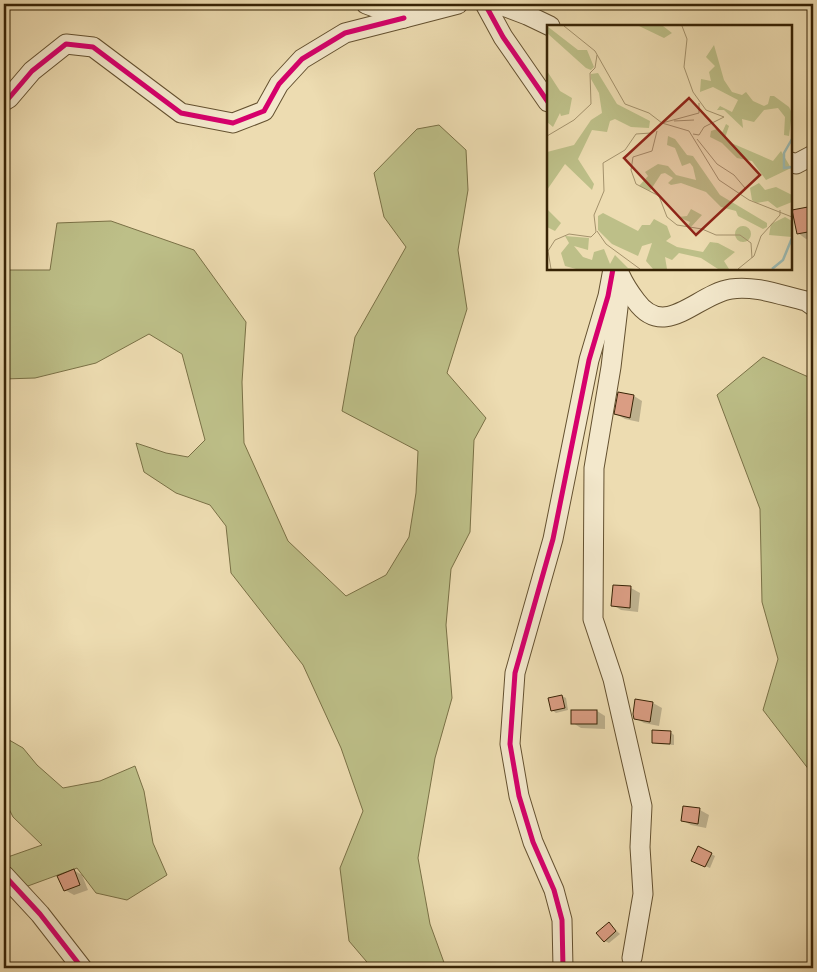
<svg xmlns="http://www.w3.org/2000/svg" width="817" height="972" viewBox="0 0 817 972" font-family="'IM FELL DW Pica',serif">
<rect width="100%" height="100%" fill="#eddcb1"/>
<filter id="stains"><feTurbulence type="fractalNoise" baseFrequency=".004" numOctaves="4"/><feColorMatrix values="0 0 0 0 .2 0 0 0 0 .09 0 0 0 0 .02 0 0 0 .5 -.17"/></filter>
<radialGradient id="worn" r=".72"><stop offset=".6" stop-color="#630" stop-opacity="0"/><stop offset="1" stop-color="#630" stop-opacity=".3"/></radialGradient>
<g fill="#bdbf88" stroke="#7a7146">
<path d="M439 125 466 150 468 190 458 250 467 309 447 373 486 418 474 440 470 532 451 569 446 625 452 698 435 758 418 858 430 924 446 968H372L349 941 340 868 363 811 341 748 303 665 231 573 226 526 210 505 176 493 144 472 136 443 166 453 188 457 205 440 182 354 149 334 96 363 35 378 4 379V270H50L57 223 111 221 194 250 246 322 242 382 244 443 288 541 346 596 386 575 409 537 416 493 418 451 342 411 355 337 406 247 384 217 374 173 417 129Z"/>
<path d="M763 357 813 379V497L810 550 813 558V775L763 710 778 659 762 602 760 509 717 395Z"/>
<path d="M4 737 23 748 37 765 63 788 100 781 135 766 144 791 153 843 167 875 127 900 96 893 77 868 17 890 4 868 5 858 42 845 13 817 4 799Z"/>
</g>
<g fill="#0003">
<path d="M813 207V237L806 239 798 233 793 211Z"/>
<path d="M634 396 642 401 639 422 625 419 616 414Z"/>
<path d="M614 586 631 588 640 593 638 612 621 610 613 605Z"/>
<path d="M562 696 566 698 568 710 556 713 552 710Z"/>
<path d="M653 703 662 708 659 726 644 723 635 718Z"/>
<path d="M597 711 605 716V729L581 728 573 723Z"/>
<path d="M670 732 674 735V745L657 744 653 742Z"/>
<path d="M684 807 700 810 709 815 706 828 691 825 682 820Z"/>
<path d="M711 854 715 856 710 868 696 862Z"/>
<path d="M73 870 82 875 88 890 74 895 65 890Z"/>
<path d="M609 924 620 934 609 943 605 941Z"/>
<path d="M742 964 748 968H735Z"/>
</g>
<g fill="#da9d83" stroke="#372305">
<path d="M813 206V231L797 234 792 210Z"/>
<path d="M618 392 634 395 630 418 614 414Z"/>
<path d="M613 585 631 586 630 608 611 606Z"/>
<path d="M562 695 565 708 551 711 548 698Z"/>
<path d="M635 699 653 702 650 722 634 719 633 714Z"/>
<rect x="571" y="710" width="26" height="14"/>
<path d="M652 730 671 731 670 744 652 743Z"/>
<path d="M683 806 700 808 698 824 681 821Z"/>
<path d="M698 846 712 853 705 867 691 861Z"/>
<path d="M74 869 80 885 64 891 57 876Z"/>
<path d="M609 922 616 931 604 942 596 933Z"/>
</g>
<g fill="none" stroke-linecap="round" stroke-linejoin="round">
<g stroke="#645130" stroke-width="21">
<g id="minor">
<path d="M366 4 404 18 458 4"/>
<path d="M485 4 503 37 548 102"/>
<path d="M498 4 527 15 550 26"/>
<path d="M4 101 9 98 32 71 66 44 93 47 181 113 233 123 264 111 279 84 302 59 345 33 404 18"/>
<path d="M791 162 796 164 813 155"/>
<path d="M620 275C624 284 630 293 636 301 665 341 697 294 731 289 755 285 783 296 806 301L813 306"/>
<path d="M621 282 611 367 594 468 593 619 613 679 642 806 640 847 643 894 632 958"/>
<path d="M4 875 40 914 82 968"/>
<path d="M563 968 562 920 554 890 533 842 519 796 510 744 515 673 553 539 589 360 608 296 613 269"/>
</g>
</g>
<use href="#minor" stroke="#f3e8cc" stroke-width="19"/>
<g stroke="#f3e8cc" stroke-width="8">
<g id="cycleway">
<path d="M485 4 503 37 548 102"/>
<path d="M4 101 9 98 32 71 66 44 93 47 181 113 233 123 264 111 279 84 302 59 345 33 404 18"/>
<path d="M4 875 40 914 82 968"/>
<path d="M563 968 562 920 554 890 533 842 519 796 510 744 515 673 553 539 589 360 608 296 613 269"/>
</g>
</g>
<use href="#cycleway" stroke="#d6006c" stroke-width="5"/>
</g>
<g transform="translate(547 25)">
<rect width="245" height="245" fill="#eddcb1"/>
<path d="M0 1 31 25H40L47 42 44 45 39 43 0 8ZM92 1H116L125 8 117 13ZM167 20 177 55 185 67 195 70 199 67 206 76 217 81 221 79 223 71H227L242 82 245 88 242 111 237 110 238 92 231 83 217 85 207 97 195 94 196 103 177 85H170L173 81 185 87 191 75 166 62 153 67 154 54 164 56 162 47 168 41 159 32ZM0 46 13 66 25 73 22 89 14 91 13 88 6 102 0 97ZM51 48 70 79 103 96 102 103 84 102 68 94 63 96 60 107 45 105 31 134 47 159 45 165 18 139 0 165V127L27 120 44 95 55 88 52 68 44 54V49ZM179 99 182 101 178 113 182 117 226 136 234 126 244 143 219 155 205 136 190 133 175 118 163 112 164 106 170 104 175 108ZM121 111 128 114 140 130 146 131 173 170 220 198V202L216 204 191 191 189 186 174 182 159 167 134 158 124 160 121 158 126 153 118 148 114 149 103 166 92 161 101 151 98 147 111 139 121 141 129 150 149 155 146 142 143 138 135 141 128 123 120 120ZM212 158 218 165 229 162 245 170V177L230 183 221 176 209 178 205 175 203 163ZM0 184 14 198 8 206 0 202ZM144 184 155 190 144 202 141 201 143 197 131 192 140 191ZM56 188 91 206 95 200H103L107 194 120 201 124 212 119 216 130 222 156 227 163 217 171 218 188 227 177 236 182 244H171L154 233 132 228 125 235 118 232 120 244H106L99 236 105 218 95 221 91 231 65 219 51 205V191ZM238 192 245 196V212L222 210 224 199ZM188 209a8 8 0 1 1 16 0a8 8 0 1 1-16 0ZM18 211 42 213 41 225 27 221 36 232 45 235 47 227 57 224 63 239 68 230 81 243 89 244H29L18 241 14 228 22 218Z" fill="#bdbf88"/>
<path fill="none" stroke="#9bbab3" stroke-width="2.5" d="M245 114 237 128V143L245 142M225 244 236 235 245 213"/>
<path fill="none" stroke="#a4926c" stroke-width="1" d="M17 1 48 26 78 79 102 88 115 98 142 106 172 155 202 175 245 192M135 1 140 14 137 42 146 67 159 85 177 92M127 96 147 95M110 106 105 126 86 132 84 145 89 159 112 171 120 192 130 200 155 204 169 210H193L204 218 205 233M146 109 152 110 157 102 177 92M0 111 27 95 44 79 43 48 48 43 50 30M150 114 170 139 187 150 198 163M50 206 59 219 93 244M4 244 1 226 8 215 22 209 44 212 49 207 47 190 57 166 56 138 78 125 89 109 104 108 115 98 152 88V78M191 244 207 231 214 211 233 190V185"/>
<path fill="#8f2418" fill-opacity="0.15" stroke="#8f2418" stroke-width="2.5" d="M142 73 213 150 149 210 77 133Z"/>
<rect width="245" height="245" fill="none" stroke="#372305" stroke-width="2.5"/>
</g>
<rect width="817" height="972" fill="none" stroke="#eddcb1" stroke-width="20"/>
<rect x="5" y="5" width="807" height="962" fill="none" stroke="#372305" stroke-width="2.5"/>
<rect x="10" y="10" width="797" height="952" fill="none" stroke="#372305"/>
<rect width="100%" height="100%" filter="url(#stains)"/>
<rect width="100%" height="100%" fill="url(#worn)"/>
</svg>
